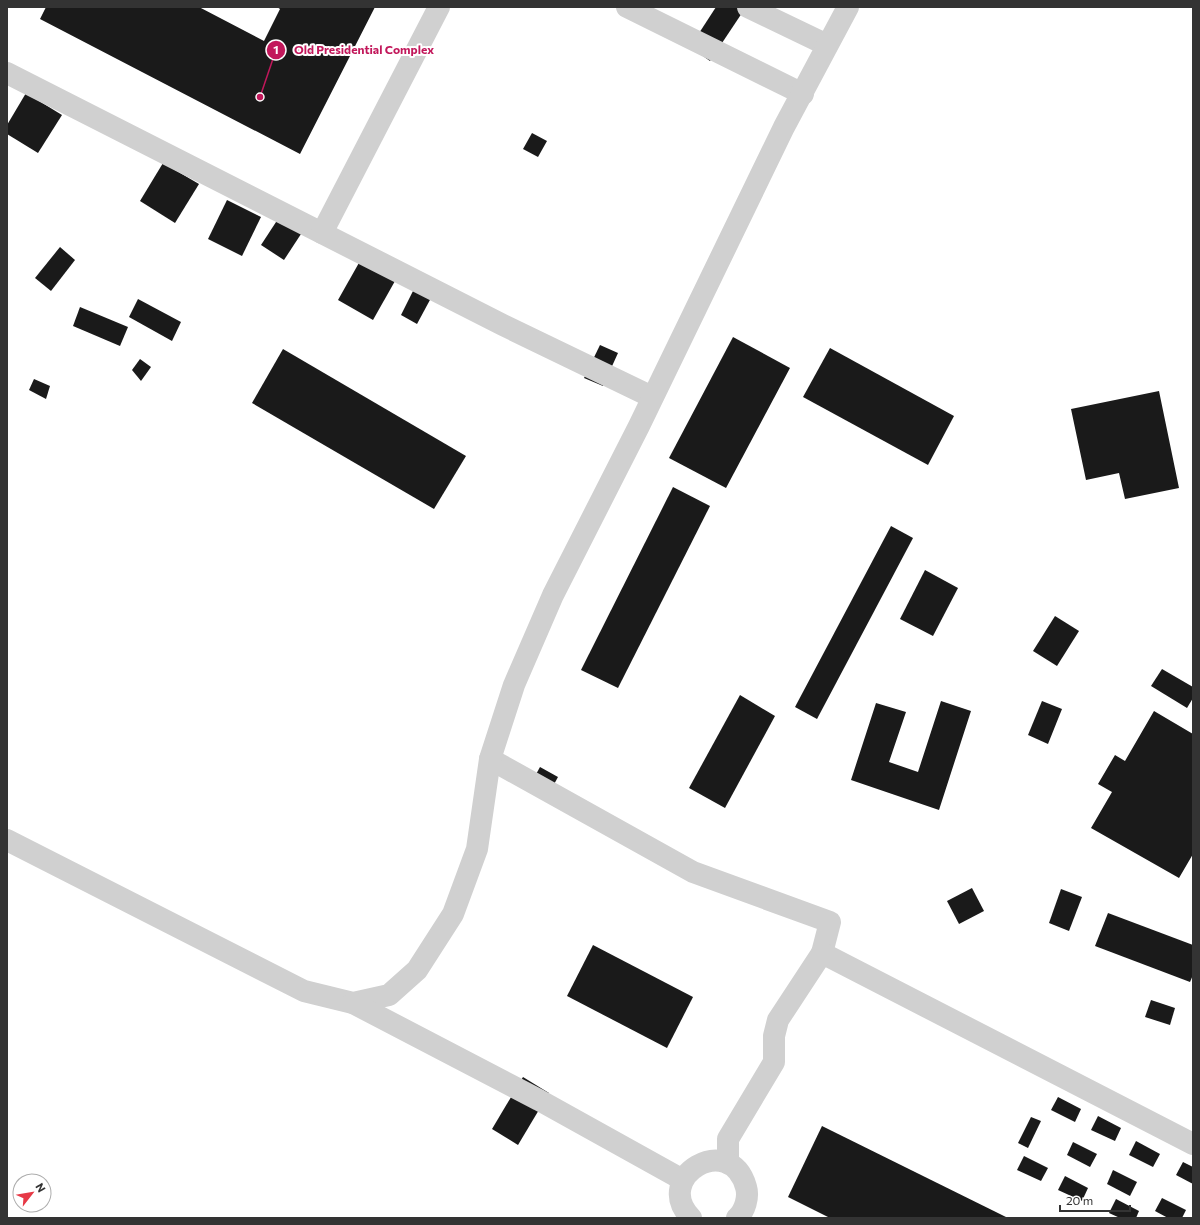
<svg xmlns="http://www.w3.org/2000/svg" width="1200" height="1225" viewBox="0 0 1200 1225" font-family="Commissioner,sans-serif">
<rect width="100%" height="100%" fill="#fff"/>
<g fill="#1a1a1a">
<path d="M46 7H199L264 41 280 9 277 7H375L300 154 40 19Z"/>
<path d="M716 7H746L710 61 690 47Z"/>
<path d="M26 93 62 115 38 153 7 134V125Z"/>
<path d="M532 133 547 141 538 157 523 149Z"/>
<path d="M163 163 199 184 175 223 140 201Z"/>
<path d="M227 200 261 217 242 256 208 239Z"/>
<path d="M278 219 301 234 284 260 261 245Z"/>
<path d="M60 247 75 260 51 291 35 278Z"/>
<path d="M360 261 395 281 373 320 338 300Z"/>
<path d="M414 289 431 298 417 324 401 315Z"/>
<path d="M138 299 181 322 172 341 129 317Z"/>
<path d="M80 307 128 327 120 346 73 326Z"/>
<path d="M733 337 790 368 726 488 669 458Z"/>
<path d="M600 345 618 353 603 386 584 378Z"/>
<path d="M830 348 954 416 928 465 803 397Z"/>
<path d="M283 349 466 456 434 509 252 403Z"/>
<path d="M140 359 151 367 141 381 132 370Z"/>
<path d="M34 379 50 386 46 399 29 390Z"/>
<path d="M1159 391 1179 488 1125 499 1119 473 1086 480 1071 409Z"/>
<path d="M673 487 710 506 618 688 581 670Z"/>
<path d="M891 526 913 538 817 719 795 707Z"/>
<path d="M925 570 958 588 933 636 900 619Z"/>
<path d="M1055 616 1079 631 1057 666 1033 651Z"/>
<path d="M1162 669 1193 687V698L1187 708 1151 686Z"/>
<path d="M740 695 775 716 725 808 689 788Z"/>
<path d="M941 701 971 711 939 810 851 780 876 703 906 712 889 762 918 772Z"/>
<path d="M1042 701 1062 709 1048 744 1028 735Z"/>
<path d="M1154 711 1193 734V854L1179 878 1091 828 1112 792 1098 784 1115 755 1125 761Z"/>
<path d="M540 767 558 777 547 797 529 787Z"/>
<path d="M972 888 984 911 959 924 947 901Z"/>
<path d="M1061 889 1082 897 1069 931 1049 923Z"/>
<path d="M1108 913 1193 945V975L1190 982 1095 946Z"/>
<path d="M593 945 693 997 667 1048 567 996Z"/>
<path d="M1151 1000 1175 1008 1170 1025 1145 1017Z"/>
<path d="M523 1077 549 1093 518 1145 492 1129Z"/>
<path d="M1058 1097 1081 1109 1075 1122 1051 1110Z"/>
<path d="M1098 1116 1121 1128 1115 1141 1091 1130Z"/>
<path d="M1031 1117 1041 1121 1028 1148 1018 1143Z"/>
<path d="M822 1126 1008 1218H830L788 1197Z"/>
<path d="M1136 1141 1160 1154 1153 1167 1129 1155Z"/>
<path d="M1073 1142 1097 1154 1090 1167 1067 1155Z"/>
<path d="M1024 1156 1048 1168 1041 1181 1017 1170Z"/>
<path d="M1183 1162 1193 1167V1184L1176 1175Z"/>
<path d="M1113 1170 1137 1182 1130 1196 1107 1184Z"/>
<path d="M1065 1176 1088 1188 1082 1201 1058 1190Z"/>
<path d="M1162 1198 1186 1210 1182 1218H1168L1155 1211Z"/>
<path d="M1116 1199 1139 1211 1136 1218H1120L1109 1213Z"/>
</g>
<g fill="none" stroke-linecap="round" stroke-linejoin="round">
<g stroke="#d0d0d0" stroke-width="22">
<path d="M627 7 803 94"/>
<path d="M748 7 827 45"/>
<path d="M7 73 503 325 652 397"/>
<path d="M322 233 439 7"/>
<path d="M490 759 693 872 830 922 822 953"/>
<path d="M7 840 304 991 353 1003 389 995 417 970 453 914 477 849 490 759 514 685 553 595 639 426 784 127 848 7"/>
<path d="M353 1003 539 1100 683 1180"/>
<path d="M728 1163V1139L774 1062V1036L778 1020 822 953 1193 1144"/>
<path d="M691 1218C651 1177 730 1130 746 1187 749 1197 745 1211 737 1218"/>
</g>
</g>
<path fill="none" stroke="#c2185b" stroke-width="1.5" d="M260 97L276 50"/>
<g fill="#c2185b" stroke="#fff" stroke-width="1.5">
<circle cx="260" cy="97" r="4"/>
<circle cx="276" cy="50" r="10"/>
</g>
<g font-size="12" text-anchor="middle" font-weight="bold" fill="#fff">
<text x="276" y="54">1</text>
</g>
<g font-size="12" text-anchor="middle" font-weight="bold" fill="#c2185b" stroke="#fff" stroke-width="4" stroke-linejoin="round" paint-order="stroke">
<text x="364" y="54">Old Presidential Complex</text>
</g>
<rect width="1200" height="1225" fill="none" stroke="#333333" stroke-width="16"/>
<g transform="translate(32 1193) rotate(59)"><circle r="19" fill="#ffffff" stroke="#adadad"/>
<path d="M0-3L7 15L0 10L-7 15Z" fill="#e63946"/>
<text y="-6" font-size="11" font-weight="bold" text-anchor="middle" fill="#333333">N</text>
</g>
<path d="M1060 1205v6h70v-6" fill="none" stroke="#333333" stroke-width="2"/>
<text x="1066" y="1205" font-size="12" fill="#333333" stroke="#ffffff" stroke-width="3" paint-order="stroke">20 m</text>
</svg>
